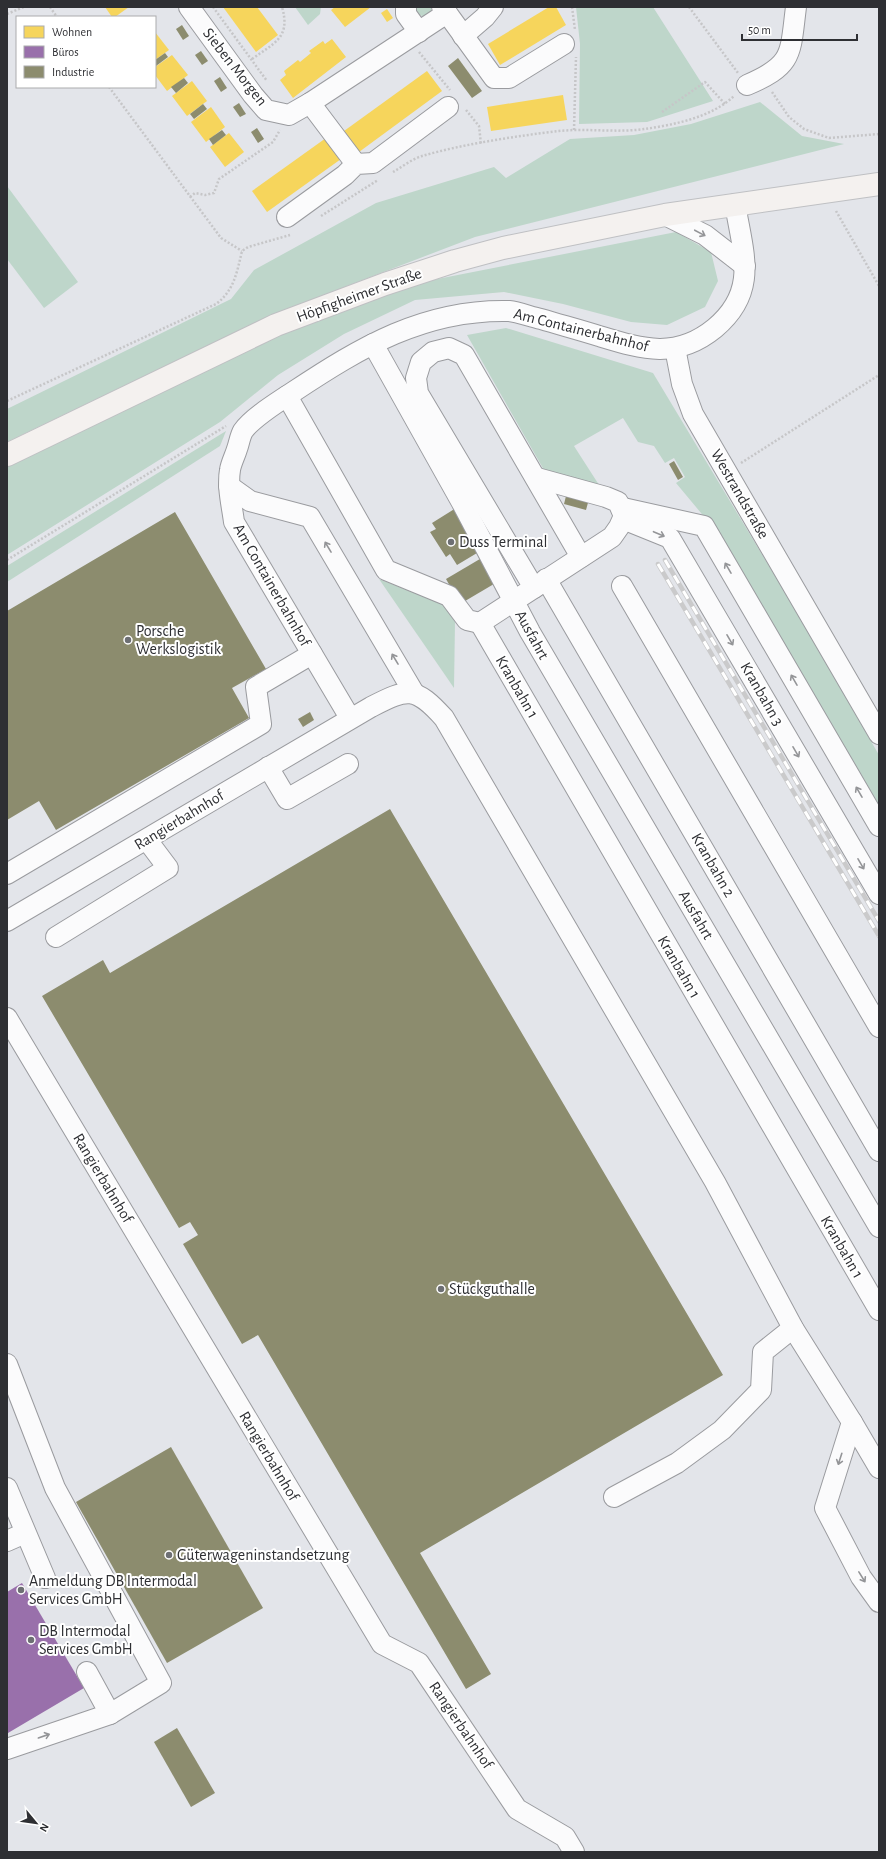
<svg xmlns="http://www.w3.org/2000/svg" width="886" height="1859" viewBox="0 0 886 1859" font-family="'Alegreya Sans',sans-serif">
<rect width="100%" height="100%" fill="#e3e5ea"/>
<g fill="#bed6ca">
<path d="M295 7H321L320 14 308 25Z"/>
<path d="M415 7H431V13L424 17 416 13Z"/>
<path d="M576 7H653L713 101 647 122 579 124 580 44Z"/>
<path d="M760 102 802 136 844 144 475 237 347 286 219 340 7 442V409L231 299 254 270 376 203 494 167 506 178 570 139 634 135 691 124Z"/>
<path d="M7 186 78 282 44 308 7 259Z"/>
<path d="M676 232 711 252 718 281 705 307 667 325 631 322 563 304 504 292 415 300 344 334 278 375 220 422 7 555V466L296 327 417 283Z"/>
<path d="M506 328 653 373 775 576 879 755V805L714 523 711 525 676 483 685 477 674 458 665 463 654 446 638 442 623 418 574 446 601 488 548 477 467 335Z"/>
<path d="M226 431 220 446 7 582V566Z"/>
<path d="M379 579 444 605 455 622 454 688Z"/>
</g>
<g fill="#f6d55c">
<path d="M105 7H129L115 17H112Z"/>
<path d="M223 7H257L278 35 256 52Z"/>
<path d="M335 7H371L345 27 331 10Z"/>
<path d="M549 7H556L566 25 500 65 488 44Z"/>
<path d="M387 9 393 18 387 22 381 13Z"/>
<path d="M155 32 169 50 155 60Z"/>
<path d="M332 39 346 57 293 98 280 80 286 75 284 71 298 60 300 62 311 53 309 51 323 41 325 44Z"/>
<path d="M172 55 188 75 167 91 155 75V67Z"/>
<path d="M427 71 442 91 359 152 344 131Z"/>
<path d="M192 81 207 101 187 116 172 96Z"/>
<path d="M563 95 567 120 491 131 487 107Z"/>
<path d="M211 107 225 127 206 142 191 122Z"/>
<path d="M229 133 244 152 225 167 210 147Z"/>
<path d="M326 138 341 159 267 212 252 191Z"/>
</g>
<path fill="#9970ab" d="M22 1583 84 1688 8 1733 7 1592Z"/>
<g fill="#8c8c6e">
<path d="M182 25 189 36 183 40 176 29Z"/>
<path d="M201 51 208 61 202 65 195 55Z"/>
<path d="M165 53 168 57 156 66 155 60Z"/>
<path d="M458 58 482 91 472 98 448 66Z"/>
<path d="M220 77 227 88 221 92 214 81Z"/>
<path d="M184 78 188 83 176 93 171 87Z"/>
<path d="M239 103 246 114 240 117 233 107Z"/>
<path d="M203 104 207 109 194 119 190 114Z"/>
<path d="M257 128 264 139 258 143 251 132Z"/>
<path d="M222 130 226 135 213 145 209 139Z"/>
<path d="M674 461 683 477 678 480 669 464Z"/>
<path d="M567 492 589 499 586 510 564 504Z"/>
<path d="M456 508 482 550 457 565 450 554 446 557 430 532 436 529 432 523Z"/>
<path d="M175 512 266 669 232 688 249 718 56 830 39 801 7 820V611Z"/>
<path d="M485 556 499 581 460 604 446 579Z"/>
<path d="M310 712 314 720 303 727 298 719Z"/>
<path d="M390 809 723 1375 420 1553 491 1674 466 1689 258 1335 242 1344 183 1244 198 1235 190 1222 179 1228 42 996 103 960 110 973Z"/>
<path d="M171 1447 263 1608 167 1663 76 1502Z"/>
<path d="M177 1728 215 1793 191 1807 154 1742Z"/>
</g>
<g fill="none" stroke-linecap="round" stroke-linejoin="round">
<g stroke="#9a9b9f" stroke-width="22">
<g id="minor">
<path d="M189 7 253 95 266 110 289 115 310 103 447 13 442 7"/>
<path d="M406 7V14L419 32"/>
<path d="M447 13 494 78H509L564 44"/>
<path d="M463 36 485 17 493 7"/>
<path d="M747 85C794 65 790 54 796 7"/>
<path d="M310 103 356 164"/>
<path d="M665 215 705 235 745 266"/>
<path d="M287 217 345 175 356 164 373 163 448 107"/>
<path d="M373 344 462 503 530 632 879 1227"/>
<path d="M675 348 682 384 693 414 879 734"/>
<path d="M287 396 386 570 449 596 467 620 480 623 612 537 619 527 624 516 618 502 606 497 537 478"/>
<path d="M229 486 250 501 310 517 414 693"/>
<path d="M623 508 704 526 879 826"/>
<path d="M623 519 670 538 879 894"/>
<path d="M546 579 879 1151"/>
<path d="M622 586 879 1027"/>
<path d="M534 588 418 393 416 378 421 362 433 352 449 348 464 355 581 557"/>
<path d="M480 623 879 1310"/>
<path d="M350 718 234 522C232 506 227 487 230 470 231 463 235 456 237 449 239 444 240 436 243 431 252 418 279 401 293 392 361 347 424 309 509 311 519 312 531 317 541 319 561 325 580 330 599 336 642 349 676 360 715 328 759 291 743 253 735 204"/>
<path d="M268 767 287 799 348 764"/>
<path d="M7 874 261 724 256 687 312 654"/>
<path d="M7 921 371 707C408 688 415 686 444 718L715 1182 793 1328 852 1422 879 1468"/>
<path d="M56 937 168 868 147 840"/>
<path d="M7 1018 382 1644 419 1663 517 1809 565 1837 574 1852"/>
<path d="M7 1364 55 1488 161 1683 110 1714"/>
<path d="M852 1422 825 1508 861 1577 879 1602"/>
<path d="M7 1488 45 1578"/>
<path d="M614 1497 677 1463 722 1430 761 1390 763 1352 793 1328"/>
<path d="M7 1541 25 1533"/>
<path d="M7 1749 110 1714 87 1672"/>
</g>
</g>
<g stroke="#bfc0c3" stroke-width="24">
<path id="major" d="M7 455 276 325 385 284 455 261 503 248 665 215 879 184"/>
</g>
<g stroke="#c6c6c8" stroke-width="2.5" stroke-dasharray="2 2" stroke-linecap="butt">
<path d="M50 7 57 17"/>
<path d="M213 7 267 81"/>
<path d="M572 7 575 30"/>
<path d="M689 7 738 73"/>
<path d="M7 14 24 7"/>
<path d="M419 52 450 90"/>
<path d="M252 59C274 43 291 38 282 7"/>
<path d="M109 87 221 238 242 251"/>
<path d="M772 92 789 117 804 129 829 138 879 134"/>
<path d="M466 110 479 126 481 144"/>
<path d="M662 112 705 82 725 104"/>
<path d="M574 130 576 57"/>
<path d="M393 172C402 167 412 159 422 156 463 144 517 136 559 131 587 128 617 133 644 129 674 125 712 117 734 96"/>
<path d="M190 197 195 193 205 195 214 193 219 179 273 142 280 130"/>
<path d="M836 211 879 286"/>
<path d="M321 216 378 180"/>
<path d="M7 401 216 304C234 291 237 272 242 251L248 247 290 235"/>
<path d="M741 463 879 375"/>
<path d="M7 560 226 426"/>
</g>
<use href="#minor" stroke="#fbfbfc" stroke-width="20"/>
<use href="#major" stroke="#f4f1ef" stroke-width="22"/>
<g stroke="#cacacb" stroke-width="4.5">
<g id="rail">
<path d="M665 560 879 921"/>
<path d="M658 564 879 936"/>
</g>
</g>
<use href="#rail" stroke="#fff" stroke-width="3" stroke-dasharray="9" stroke-linecap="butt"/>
</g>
<defs><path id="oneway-shaft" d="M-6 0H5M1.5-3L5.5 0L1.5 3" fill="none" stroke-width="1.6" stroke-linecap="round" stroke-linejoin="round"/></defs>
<g stroke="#949598">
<use href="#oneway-shaft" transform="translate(700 233) rotate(28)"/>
<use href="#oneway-shaft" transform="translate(659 534) rotate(23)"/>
<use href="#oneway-shaft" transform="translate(328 547) rotate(-121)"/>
<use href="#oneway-shaft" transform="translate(728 568) rotate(-120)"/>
<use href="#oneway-shaft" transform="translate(730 640) rotate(60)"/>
<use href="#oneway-shaft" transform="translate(395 659) rotate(-121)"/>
<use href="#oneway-shaft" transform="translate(794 680) rotate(-120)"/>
<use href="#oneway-shaft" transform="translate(796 752) rotate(60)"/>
<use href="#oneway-shaft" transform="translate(859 792) rotate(-120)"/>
<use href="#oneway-shaft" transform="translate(861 864) rotate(60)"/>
<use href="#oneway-shaft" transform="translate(840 1459) rotate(108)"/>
<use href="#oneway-shaft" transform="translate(862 1577) rotate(58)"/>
<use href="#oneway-shaft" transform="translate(44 1736) rotate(-19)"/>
</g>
<g fill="#6d6f73" stroke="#fff" stroke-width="1.5">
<circle cx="451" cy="542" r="4"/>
<circle cx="128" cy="640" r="4"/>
<circle cx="441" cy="1289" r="4"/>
<circle cx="169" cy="1555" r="4"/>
<circle cx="21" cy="1590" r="4"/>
<circle cx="31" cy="1640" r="4"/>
</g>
<g text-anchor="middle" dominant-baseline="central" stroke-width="4" stroke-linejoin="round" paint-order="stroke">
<g font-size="16" fill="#2e2f33" stroke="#fff">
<text transform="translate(235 67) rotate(52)">Sieben Morgen</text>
<text transform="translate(359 295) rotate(-20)">Höpfigheimer Straße</text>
<text transform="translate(581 330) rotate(14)">Am Containerbahnhof</text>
<text transform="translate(740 494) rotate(60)">Westrandstraße</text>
<text transform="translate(272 585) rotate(60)">Am Containerbahnhof</text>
<text transform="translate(532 635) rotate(61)">Ausfahrt</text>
<text transform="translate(517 687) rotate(60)">Kranbahn 1</text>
<text transform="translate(762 694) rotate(60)">Kranbahn 3</text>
<text transform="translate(179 820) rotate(-31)">Rangierbahnhof</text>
<text transform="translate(713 865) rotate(60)">Kranbahn 2</text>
<text transform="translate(696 915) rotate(60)">Ausfahrt</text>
<text transform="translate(679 967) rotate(60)">Kranbahn 1</text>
<text transform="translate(103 1178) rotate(59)">Rangierbahnhof</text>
<text transform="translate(842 1247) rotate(60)">Kranbahn 1</text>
<text transform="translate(269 1456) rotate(59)">Rangierbahnhof</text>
<text transform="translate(461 1725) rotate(56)">Rangierbahnhof</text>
</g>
<g font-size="16" fill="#2e2f33" stroke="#fff" text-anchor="start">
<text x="459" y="542">Duss Terminal</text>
<text x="136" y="631">Porsche<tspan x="136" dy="18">Werkslogistik</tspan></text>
<text x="449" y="1289">Stückguthalle</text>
<text x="177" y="1555">Güterwageninstandsetzung</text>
<text x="29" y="1581">Anmeldung DB Intermodal<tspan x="29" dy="18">Services GmbH</tspan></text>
<text x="39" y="1631">DB Intermodal<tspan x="39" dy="18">Services GmbH</tspan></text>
</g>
</g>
<rect width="886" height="1859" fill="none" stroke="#2e2f33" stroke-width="16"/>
<rect x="16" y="16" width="140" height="72" fill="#ffffff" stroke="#abacad"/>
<rect x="24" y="26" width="20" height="12" fill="#f6d55c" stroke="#abacad"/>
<text x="52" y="36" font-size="12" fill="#2e2f33">Wohnen</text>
<rect x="24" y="46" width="20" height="12" fill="#9970ab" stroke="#abacad"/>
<text x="52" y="56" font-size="12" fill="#2e2f33">Büros</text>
<rect x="24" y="66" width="20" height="12" fill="#8c8c6e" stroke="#abacad"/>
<text x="52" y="76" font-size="12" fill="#2e2f33">Industrie</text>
<g transform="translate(36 1823) rotate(119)" stroke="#ffffff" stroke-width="3" paint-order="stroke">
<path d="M0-3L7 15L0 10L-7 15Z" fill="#2e2f33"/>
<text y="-6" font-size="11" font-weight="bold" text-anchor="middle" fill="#2e2f33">N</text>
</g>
<path d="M742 34v6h115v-6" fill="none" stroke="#2e2f33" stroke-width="2"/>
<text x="748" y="34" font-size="12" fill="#2e2f33" stroke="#ffffff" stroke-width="3" paint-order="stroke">50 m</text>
</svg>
